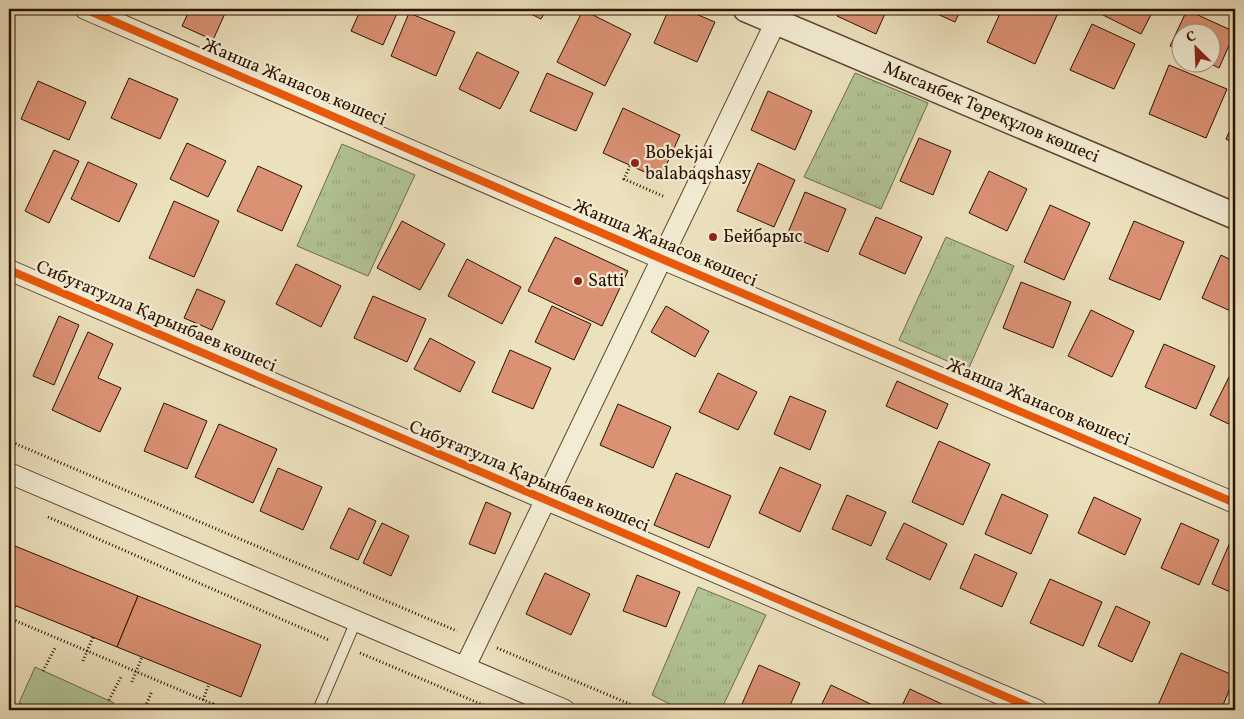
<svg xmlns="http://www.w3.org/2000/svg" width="1244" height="719" viewBox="0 0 1244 719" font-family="Vollkorn,serif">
<defs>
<pattern id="grass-tufts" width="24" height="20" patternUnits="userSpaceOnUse" patternTransform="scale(1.25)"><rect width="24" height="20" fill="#b2c495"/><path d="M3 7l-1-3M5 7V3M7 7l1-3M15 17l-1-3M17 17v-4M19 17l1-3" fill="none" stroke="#99a77f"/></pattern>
</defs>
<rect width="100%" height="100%" fill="#ece1bd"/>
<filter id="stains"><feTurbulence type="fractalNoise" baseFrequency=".004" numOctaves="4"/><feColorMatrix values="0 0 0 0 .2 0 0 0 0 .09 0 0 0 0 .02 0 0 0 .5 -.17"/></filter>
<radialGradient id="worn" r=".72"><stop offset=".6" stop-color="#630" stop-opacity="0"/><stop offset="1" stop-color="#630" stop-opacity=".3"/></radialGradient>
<g fill="url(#grass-tufts)" stroke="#6f6a4b">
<path d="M855 73 928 103 881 209 804 177Z"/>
<path d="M342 144 415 175 368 276 297 246Z"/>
<path d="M946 237 1014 266 968 370 899 340Z"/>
<path d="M698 587 766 615 721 710H681L652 695Z"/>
</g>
<path fill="#b2c495" stroke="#6f6a4b" d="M35 667 114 703 110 710H35L19 703Z"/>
<g fill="#db9174" stroke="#2c1101">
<path d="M190 9H227L213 40 182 26Z"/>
<path d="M361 9H399L383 45 351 31Z"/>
<path d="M521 9H547L541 19Z"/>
<path d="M669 9H684L715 22 697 62 654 43Z"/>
<path d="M840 9H887L876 34 837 16Z"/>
<path d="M926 9H961L955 22Z"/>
<path d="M1002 9H1048L1058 13 1035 64 987 42Z"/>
<path d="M1098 9H1154L1141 34 1097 12Z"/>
<path d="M583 10 631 34 605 86 557 62Z"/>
<path d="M1187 10 1235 32 1219 68 1207 62H1212V32H1182V51L1170 46Z"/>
<path d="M409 13 455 32 436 76 391 56Z"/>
<path d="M1092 24 1135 44 1114 89 1070 70Z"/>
<path d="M477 52 519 72 500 109 459 89Z"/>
<path d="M1169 65 1227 89 1206 138 1149 114Z"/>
<path d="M547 73 593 93 576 131 530 111Z"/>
<path d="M129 78 178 99 160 139 111 118Z"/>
<path d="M38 81 86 102 69 140 21 119Z"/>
<path d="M768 91 812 111 795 150 751 130Z"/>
<path d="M623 108 680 135 660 179 603 153Z"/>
<path d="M1235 119V144L1226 139Z"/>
<path d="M919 138 951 151 933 195 900 181Z"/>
<path d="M187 143 226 161 208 197 170 179Z"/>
<path d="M54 150 79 161 49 223 25 211Z"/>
<path d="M88 162 137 184 119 222 71 199Z"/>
<path d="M758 163 795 180 774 227 737 211Z"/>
<path d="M258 166 302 186 282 231 237 211Z"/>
<path d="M989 171 1027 189 1007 231 969 213Z"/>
<path d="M805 192 846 209 828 252 787 235Z"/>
<path d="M174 201 219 221 194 277 149 258Z"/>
<path d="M1050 205 1090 223 1064 280 1024 262Z"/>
<path d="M876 217 922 237 905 274 859 254Z"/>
<path d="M402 221 445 244 420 290 377 268Z"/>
<path d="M1134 221 1184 242 1160 300 1109 279Z"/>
<path d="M555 237 628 271 602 326 528 291Z"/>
<path d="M1221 255 1235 262V313L1202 298Z"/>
<path d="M467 259 521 287 502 324 448 296Z"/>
<path d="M296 264 341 286 321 327 276 304Z"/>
<path d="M1021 282 1071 302 1053 348 1003 328Z"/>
<path d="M197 289 225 301 212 330 184 318Z"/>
<path d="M373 296 426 319 407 362 354 338Z"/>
<path d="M552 306 591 324 574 360 535 342Z"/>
<path d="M666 306 709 331 695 357 651 332Z"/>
<path d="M1091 310 1134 331 1112 377 1068 356Z"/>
<path d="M59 316 79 325 54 385 33 376Z"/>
<path d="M88 332 113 344 98 378 121 388 100 432 52 410Z"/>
<path d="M430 338 475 362 460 392 414 369Z"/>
<path d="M1164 344 1215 366 1196 409 1145 387Z"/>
<path d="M510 350 551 368 533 409 492 392Z"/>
<path d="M1232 371 1235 373V427L1210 415Z"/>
<path d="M718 373 757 392 738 430 699 412Z"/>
<path d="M897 381 948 404 937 429 886 406Z"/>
<path d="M790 396 826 411 810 450 774 434Z"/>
<path d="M164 403 207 421 187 469 144 451Z"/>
<path d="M618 404 671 427 653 468 600 445Z"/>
<path d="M219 424 277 449 253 503 195 477Z"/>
<path d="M939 441 990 464 963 525 912 502Z"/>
<path d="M780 467 821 485 800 532 759 513Z"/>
<path d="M278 468 322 487 303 530 260 511Z"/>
<path d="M676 473 731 496 709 548 654 525Z"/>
<path d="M1002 494 1048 515 1031 554 985 534Z"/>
<path d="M847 495 886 512 871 546 832 529Z"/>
<path d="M1094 497 1141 519 1125 555 1078 533Z"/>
<path d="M486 502 511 513 495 554 469 544Z"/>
<path d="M349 508 376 521 358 560 330 548Z"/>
<path d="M382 523 409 536 391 576 363 563Z"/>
<path d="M904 523 947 544 930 580 886 559Z"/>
<path d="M1181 523 1219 540 1199 585 1161 568Z"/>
<path d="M1231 540 1235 542V594L1212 584Z"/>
<path d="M15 546 138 596 117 647 9 603V562Z"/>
<path d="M975 554 1017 573 1002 607 960 588Z"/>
<path d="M545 573 590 594 571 635 526 614Z"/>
<path d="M637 575 680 592 666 627 623 611Z"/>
<path d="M1050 579 1102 602 1083 646 1030 623Z"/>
<path d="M138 596 261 645 241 697 117 647Z"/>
<path d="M1116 606 1150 622 1132 662 1098 646Z"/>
<path d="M1181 653 1235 676 1221 710H1156Z"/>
<path d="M759 665 800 683 788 710H756L742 704Z"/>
<path d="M831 685 883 710H819Z"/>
<path d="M910 689 946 706 944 710H900Z"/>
</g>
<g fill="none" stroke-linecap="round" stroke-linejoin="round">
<g stroke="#5c4530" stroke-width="12">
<path id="service" d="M318 710 356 621"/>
</g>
<g stroke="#5c4530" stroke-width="22">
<g id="minor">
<path d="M85 9 662 259 1235 503"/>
<path d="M9 270 1037 710"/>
<path d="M9 473 565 710"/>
<path d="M465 667 782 9"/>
</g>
</g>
<g stroke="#5c4530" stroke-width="28">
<path id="tertiary" d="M746 9 1235 216"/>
</g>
<g stroke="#2c1101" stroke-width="3" stroke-dasharray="1 2.5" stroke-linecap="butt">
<path d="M630 166 624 179 665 197"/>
<path d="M9 441 457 631"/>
<path d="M48 517 329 640"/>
<path d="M9 618 213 704 210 710"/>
<path d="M9 620 15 606"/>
<path d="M497 648 644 710"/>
<path d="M360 653 495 710"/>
<path d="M83 661 93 637"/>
<path d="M43 671 55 648"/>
<path d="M132 682 142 657"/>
<path d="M109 700 121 677"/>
<path d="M203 700 209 684"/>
<path d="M112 707 121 710"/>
<path d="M144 710 152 691"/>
</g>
<use href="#service" stroke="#f3ecd4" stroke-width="10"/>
<use href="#minor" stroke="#f3ecd4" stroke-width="20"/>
<use href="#tertiary" stroke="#f3ecd4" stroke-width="25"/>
<g stroke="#f3ecd4" stroke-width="11">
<g id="cycleway">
<path d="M85 9 662 259 1235 503"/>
<path d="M9 270 1037 710"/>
</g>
</g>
<use href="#cycleway" stroke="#e8590c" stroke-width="8"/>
</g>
<g fill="#8f2418" stroke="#f3ecd4" stroke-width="2">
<circle cx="635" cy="163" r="5"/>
<circle cx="713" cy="237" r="5"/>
<circle cx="578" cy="281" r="5"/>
</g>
<g text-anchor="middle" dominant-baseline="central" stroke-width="4.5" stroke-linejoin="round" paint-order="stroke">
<g font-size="18" fill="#2c1101" stroke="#f3ecd4">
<text transform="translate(294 83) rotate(23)">Жанша Жанасов көшесі</text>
<text transform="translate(991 113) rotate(23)">Мысанбек Төреқұлов көшесі</text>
<text transform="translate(665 244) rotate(23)">Жанша Жанасов көшесі</text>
<text transform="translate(156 317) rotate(23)">Сибуғатулла Қарынбаев көшесі</text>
<text transform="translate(1038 403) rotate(23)">Жанша Жанасов көшесі</text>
<text transform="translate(529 477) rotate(23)">Сибуғатулла Қарынбаев көшесі</text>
</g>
<g font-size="18" fill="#2c1101" stroke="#f3ecd4" text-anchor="start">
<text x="645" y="153">Bobekjai<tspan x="645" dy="21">balabaqshasy</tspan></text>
<text x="723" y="237">Бейбарыс</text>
<text x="588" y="281">Satti</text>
</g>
</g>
<rect width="1244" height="719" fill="none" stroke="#ece1bd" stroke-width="30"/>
<rect x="10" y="10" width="1224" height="699" fill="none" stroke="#2c1101" stroke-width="2.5"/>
<rect x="15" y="15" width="1214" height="689" fill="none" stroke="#2c1101"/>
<g transform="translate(1196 48) rotate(336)"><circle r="24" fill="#f3ecd4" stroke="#a39480"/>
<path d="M0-4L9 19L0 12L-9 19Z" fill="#8f2418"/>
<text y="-8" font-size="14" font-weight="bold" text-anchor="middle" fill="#2c1101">С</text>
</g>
<rect width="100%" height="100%" filter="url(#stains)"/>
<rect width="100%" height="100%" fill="url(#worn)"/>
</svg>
